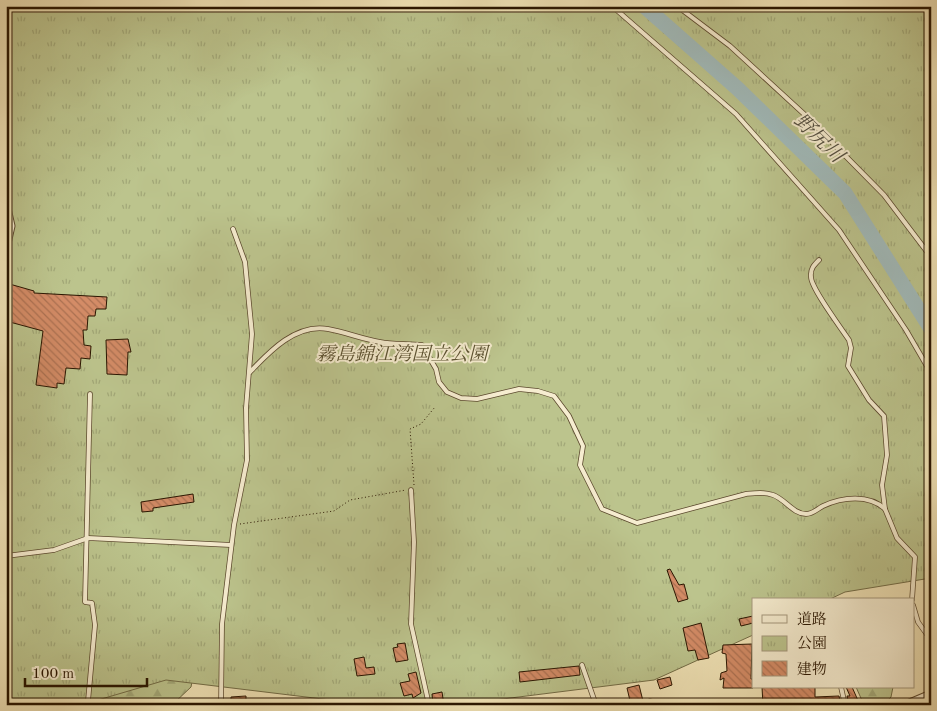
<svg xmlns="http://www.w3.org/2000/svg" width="937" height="711" viewBox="0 0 937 711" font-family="'Old Standard TT','Noto Serif JP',serif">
<defs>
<pattern id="forest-firs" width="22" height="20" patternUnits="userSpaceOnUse" patternTransform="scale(1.25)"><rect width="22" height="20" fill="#bcc48d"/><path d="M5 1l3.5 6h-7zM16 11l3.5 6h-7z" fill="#a2a878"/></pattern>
<pattern id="park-tufts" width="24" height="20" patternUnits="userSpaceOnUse" patternTransform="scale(1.25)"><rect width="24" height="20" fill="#bcc48d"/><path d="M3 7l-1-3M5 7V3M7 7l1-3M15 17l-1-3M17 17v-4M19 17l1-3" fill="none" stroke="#a2a878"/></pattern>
<pattern id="building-back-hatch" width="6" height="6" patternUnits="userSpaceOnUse" patternTransform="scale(1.25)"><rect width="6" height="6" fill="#d48c67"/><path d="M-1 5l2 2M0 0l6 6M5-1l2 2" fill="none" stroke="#ac7152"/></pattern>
</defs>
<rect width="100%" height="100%" fill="#f1e4b7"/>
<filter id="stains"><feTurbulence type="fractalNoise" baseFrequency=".004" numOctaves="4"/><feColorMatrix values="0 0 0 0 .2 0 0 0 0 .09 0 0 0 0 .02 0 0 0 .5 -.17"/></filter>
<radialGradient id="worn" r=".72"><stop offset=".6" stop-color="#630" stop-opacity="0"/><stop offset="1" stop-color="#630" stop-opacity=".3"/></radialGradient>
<g fill="url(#forest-firs)" stroke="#726c46">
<path d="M197 655 191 687 172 705H99L108 661Z"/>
<path d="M856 687H893L891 697 884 705H864Z"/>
</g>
<path fill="url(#park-tufts)" stroke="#726c46" d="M6 6H931V578L845 592 828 600H753V635L654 680 455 705H372L166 680 81 705H6Z"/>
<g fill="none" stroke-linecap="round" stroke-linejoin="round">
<path stroke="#a1bbbb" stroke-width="15" d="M644 6 737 88 845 193 931 329"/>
</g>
<g fill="url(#building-back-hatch)" stroke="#291500">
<path d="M6 283 34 291V293L107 297 106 309H96L95 316H88L87 330H83L84 345 91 346 90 359 81 358 80 369 66 368 64 384 57 383V388L36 385 43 331 6 321Z"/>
<path d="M128 339 131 352H128L127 375 107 374 106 340Z"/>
<path d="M193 494 194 502 153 508V511L142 512 141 502Z"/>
<path d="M670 569 679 585 684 584 688 599 678 602 667 570Z"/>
<path d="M753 616V623L741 626 739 619Z"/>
<path d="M701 623 709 658 698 660 695 650 688 651 683 628Z"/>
<path d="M405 643 408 660 396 662 393 648 398 647 397 644Z"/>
<path d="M752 644 751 679H753V688H723L724 678 720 680 721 673 727 671 726 654 722 653 723 645Z"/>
<path d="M364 657 366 668 374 667 375 674 357 676 354 659Z"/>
<path d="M579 666 580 675 520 682 519 672Z"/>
<path d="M416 672 421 693 413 698 412 694 404 696 400 683 410 681 408 674Z"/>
<path d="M670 677 672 685 660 689 657 680Z"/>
<path d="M639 685 644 705H631L627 688Z"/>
<path d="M762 687H815V697L839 696 841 705H763Z"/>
<path d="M846 687H852L860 705H849L847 696H850Z"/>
<path d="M442 692 444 705H433L432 694Z"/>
<path d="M246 696V703L231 704V697Z"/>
</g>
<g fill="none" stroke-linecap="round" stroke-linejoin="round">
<g stroke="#5b492e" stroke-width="5.5">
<g id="lane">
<path d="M612 6 736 114 839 230 906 330 931 373"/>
<path d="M677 6 730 46 804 114 884 195 931 257"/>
<path d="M819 260C814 265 810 269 811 277 811 288 841 328 849 340L851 348 848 366 869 400 884 416 887 455 882 485 885 509 897 538 915 557 912 600"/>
<path d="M250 372C269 352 296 323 328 329 345 332 362 339 380 342 394 345 408 343 422 345L436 369 439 382 447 392 461 398 477 399 519 389 538 391 554 396 569 416 583 446 580 465 602 509 637 523 746 494C756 493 764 492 773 495 785 499 793 514 806 514 813 514 817 509 823 506 842 497 869 494 885 509"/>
<path d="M411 490 414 542 411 624 429 705"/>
<path d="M6 556 54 550 88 538 231 545"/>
<path d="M913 605 918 622 931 640"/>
<path d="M582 665 596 705"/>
<path d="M841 687 845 705"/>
<path d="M650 701 660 705"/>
<path d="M85 705 88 701 95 625 92 603 85 602 90 394"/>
<path d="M221 705 222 624 234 525 247 460 246 408 252 334 245 262 233 229"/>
</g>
</g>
<g stroke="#5b492e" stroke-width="9">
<g id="street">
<path d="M6 204 11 226 6 248"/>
<path d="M905 705 931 694"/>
</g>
</g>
<g stroke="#291500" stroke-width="1" stroke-dasharray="1 2.5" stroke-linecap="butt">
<path d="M414 485 410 429 421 424 435 407"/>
<path d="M240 524 334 511 350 500 406 490"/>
</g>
<use href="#lane" stroke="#f6edd0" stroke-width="4"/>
<use href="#street" stroke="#f6edd0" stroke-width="7"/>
</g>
<g text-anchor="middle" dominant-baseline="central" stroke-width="4" stroke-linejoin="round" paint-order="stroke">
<g font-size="19" font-style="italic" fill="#5c5231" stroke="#f6edd0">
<text x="402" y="355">霧島錦江湾国立公園</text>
</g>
<g font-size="20" font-style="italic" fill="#534f41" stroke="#f6edd0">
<text transform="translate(818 139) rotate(44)">野尻川</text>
</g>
</g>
<rect width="937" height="711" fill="none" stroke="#f1e4b7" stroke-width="25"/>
<rect x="8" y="8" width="922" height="696" fill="none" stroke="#291500" stroke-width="2.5"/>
<rect x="12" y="12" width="912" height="686" fill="none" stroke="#291500"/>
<rect x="752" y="598" width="162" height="90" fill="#f6edd0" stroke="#a4977d"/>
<rect x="762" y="615" width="25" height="8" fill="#f6edd0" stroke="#a4977d"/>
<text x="797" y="624" font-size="15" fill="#291500">道路</text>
<rect x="762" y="636" width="25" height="15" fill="url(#park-tufts)" stroke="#a4977d"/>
<text x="797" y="648" font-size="15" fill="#291500">公園</text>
<rect x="762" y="661" width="25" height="15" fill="url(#building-back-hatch)" stroke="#a4977d"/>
<text x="797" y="674" font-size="15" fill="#291500">建物</text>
<path d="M25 678v8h122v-8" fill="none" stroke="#291500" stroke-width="2.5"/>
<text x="32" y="678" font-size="15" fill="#291500" stroke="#f6edd0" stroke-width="4" paint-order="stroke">100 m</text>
<rect width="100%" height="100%" filter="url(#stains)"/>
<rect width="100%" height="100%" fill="url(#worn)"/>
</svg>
